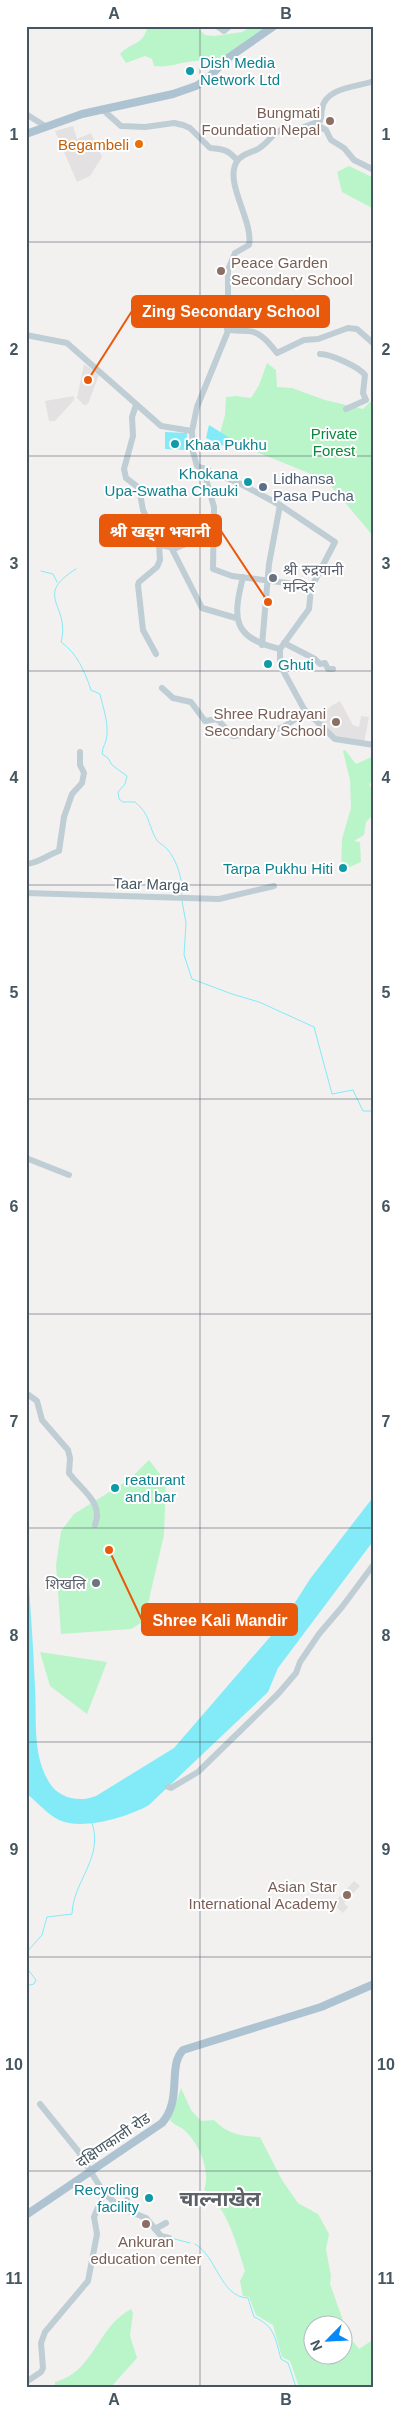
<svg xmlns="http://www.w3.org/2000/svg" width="400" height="2413" viewBox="0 0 400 2413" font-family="Helvetica,'Noto Sans Devanagari',sans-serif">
<rect width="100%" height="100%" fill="#f3f0f0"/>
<g fill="#e4e1e2">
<path d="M73 126 77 139 91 133 102 157 90 176 77 182 55 131Z"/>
<path d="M84 364 99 375 88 404 84 405 77 398Z"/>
<path d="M74 396V400L55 421H49L45 401Z"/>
<path d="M340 701 353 725 359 727 361 716 369 717 364 743 339 738 318 719 331 706Z"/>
<path d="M354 1881 360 1886 344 1903 348 1907 343 1913 333 1904Z"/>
</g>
<g fill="#baf5ca" fill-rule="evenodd">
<path d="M148 26H196L205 35 214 36 242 32 252 26H275L211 67 208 62C190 57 173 69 154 66L152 59 145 56 126 63 120 54C132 41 142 47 148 26Z"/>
<path d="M349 166 374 178V209L342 192 337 172Z"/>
<path d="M267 363 276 370 277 387 292 388 325 400 363 409 373 399 374 395V537L326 480 219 437 225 415 226 397 236 396 251 398 259 385Z"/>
<path d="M345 750 356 764 374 756V781L369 784 374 793V814L366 822 364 835 354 841 360 842 361 862 341 871 342 839 351 808 350 780 343 751Z"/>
<path d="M149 1460 166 1482 164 1535 144 1621 131 1629 61 1634 56 1565 61 1531 74 1514 130 1479Z"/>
<path d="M40 1652 107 1662 87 1714 50 1686Z"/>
<path d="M181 2088 191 2110 201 2121 214 2120C228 2134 240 2136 260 2137L282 2180 298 2203 318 2214 329 2234 326 2249 331 2276 330 2284 344 2323 351 2339 359 2349 374 2339V2387H299L290 2361 282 2357 273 2325 256 2315 249 2297 243 2296 240 2281 245 2271C237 2245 227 2207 204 2190 211 2170 199 2143 183 2129 179 2126 174 2125 170 2120ZM312 2326H342V2356H312Z"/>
<path d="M131 2309 133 2313 130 2336 137 2358 111 2387H47H55V2382C94 2372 97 2327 131 2309Z"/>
</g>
<g fill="#82ebf7">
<path d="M209 425 230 438 224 446 206 438Z"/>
<path d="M165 432 187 433 186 450 165 449Z"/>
<path d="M374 1496V1540L278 1668 268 1692 149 1805C128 1817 82 1831 59 1820 47 1814 36 1801 26 1793V1550C30 1596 33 1642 35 1688 37 1719 32 1754 49 1782 58 1798 79 1803 96 1796L174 1748 282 1623 310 1579Z"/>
</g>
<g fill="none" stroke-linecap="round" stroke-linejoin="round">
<g stroke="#82ebf7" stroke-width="1">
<path d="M76 569C32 596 71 605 61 642 77 653 85 672 91 690L100 694C103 708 108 720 107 735 107 742 102 747 102 754L108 758 112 765 127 776 125 784 118 792 119 799 123 802H135C151 816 147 822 156 839 159 844 164 845 167 849 177 860 183 880 182 894"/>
<path d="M41 571 53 574 57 582"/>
<path d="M182 901 186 923 184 955 192 979 232 994 259 1002 314 1027 332 1094 353 1090 363 1111H374"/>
<path d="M26 1953 42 1935 47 1917 72 1914C73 1881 104 1858 92 1823"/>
<path d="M26 1967 36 1980 34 1984 26 1986"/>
<path d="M171 2238 190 2243"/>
<path d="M195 2244C217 2256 220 2297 248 2298L254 2317C275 2326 275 2338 281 2359L288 2363 296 2387"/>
</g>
<g stroke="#bfcdd4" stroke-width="6">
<path d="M217 26 224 31 230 26"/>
<path d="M102 109 121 126 145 127 174 123 183 125 190 128 210 148C224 149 228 150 237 160"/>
<path d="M26 114 45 126"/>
<path d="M315 124 326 130 331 140 344 148 354 160 374 170"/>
<path d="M227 329C235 332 240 330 248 331 260 331 270 344 277 353L304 340 318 339 348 328 357 329 374 344"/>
<path d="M26 335 67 343 161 426 192 431"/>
<path d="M320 354C331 354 359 367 365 375L363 393 366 400 346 409"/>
<path d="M136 405 132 417 133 436 124 469 126 478 139 488 143 510 159 545 160 560 157 567 139 582 138 585 143 630 156 654"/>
<path d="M203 468 214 507 213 569 232 576 303 585 311 588"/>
<path d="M280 505 335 542 311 588 309 609 280 649"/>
<path d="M159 545 176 548 215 532"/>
<path d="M172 549 202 608 236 618"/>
<path d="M243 577C232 620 233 638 280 649V665L304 709 335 739 374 745"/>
<path d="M284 643 315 659 320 664 325 663 328 669H333"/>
<path d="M262 645 269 564 280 505 241 484 197 466 193 452 192 431 197 407 228 331V270L235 253 249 245C254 221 222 180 238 160 244 152 254 153 261 147 271 140 273 132 285 128L293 131 320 121C322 116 321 113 322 109 325 87 358 87 374 81"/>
<path d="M162 688 173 698 191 702 205 721 217 719 233 736 268 732 283 727 307 712"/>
<path d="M26 864C39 863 47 855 59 851L64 817 72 794 82 783 84 773 80 765V752"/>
<path d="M26 893 219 899 274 886"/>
<path d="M26 1158 69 1175"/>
<path d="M26 1393 37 1401 42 1420 68 1450 70 1458 69 1473C81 1490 104 1502 95 1525"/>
<path d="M168 1787 171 1788 198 1772 278 1694 296 1673 300 1662 319 1634 342 1607 374 1564"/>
<path d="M104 2193 121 2208 146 2218 161 2236 169 2238"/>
<path d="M121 2208 127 2200"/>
<path d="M155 2229 166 2223"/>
<path d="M26 2382 41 2372 43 2368 41 2343 45 2332 88 2281 97 2234 94 2217 104 2193 78 2151 40 2104"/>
</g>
<g stroke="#adc3d2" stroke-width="8">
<path d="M26 134 82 114 173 94 196 86 207 79 228 58 274 26"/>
<path d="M26 2215 162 2123C183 2099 167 2067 183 2050L321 2007 374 1984"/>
</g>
</g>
<path fill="none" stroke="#455660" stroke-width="1" stroke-opacity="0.55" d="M200 26V2387M26 242H374M26 456H374M26 671H374M26 885H374M26 1099H374M26 1314H374M26 1528H374M26 1742H374M26 1957H374M26 2171H374"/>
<g fill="#0f9aa8" stroke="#fff" stroke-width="2">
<circle cx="190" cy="71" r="5"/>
<circle cx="175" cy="444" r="5"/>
<circle cx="248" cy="482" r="5"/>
<circle cx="268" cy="664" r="5"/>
<circle cx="343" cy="868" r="5"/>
<circle cx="115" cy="1488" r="5"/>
<circle cx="149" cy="2198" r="5"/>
</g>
<g fill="#8d6e63" stroke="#fff" stroke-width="2">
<circle cx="330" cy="121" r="5"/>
<circle cx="221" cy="271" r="5"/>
<circle cx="336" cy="722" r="5"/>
<circle cx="347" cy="1895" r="5"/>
<circle cx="146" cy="2224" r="5"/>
</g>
<circle fill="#e8710a" stroke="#fff" stroke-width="2" cx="139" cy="144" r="5"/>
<circle fill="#5c6f8a" stroke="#fff" stroke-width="2" cx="263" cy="487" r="5"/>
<g fill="#6b7280" stroke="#fff" stroke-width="2">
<circle cx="273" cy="578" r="5"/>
<circle cx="96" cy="1583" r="5"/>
</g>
<g text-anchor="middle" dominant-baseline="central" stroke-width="4" stroke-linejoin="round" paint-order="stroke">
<g font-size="15" fill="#0d838f" stroke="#fff" text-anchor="start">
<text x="200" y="62">Dish Media<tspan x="200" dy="17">Network Ltd</tspan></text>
<text x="185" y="444">Khaa Pukhu</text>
<text x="238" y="473" text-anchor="end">Khokana<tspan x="238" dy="17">Upa-Swatha Chauki</tspan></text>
<text x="278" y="664">Ghuti</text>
<text x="333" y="868" text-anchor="end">Tarpa Pukhu Hiti</text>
<text x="125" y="1479">reaturant<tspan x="125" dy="17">and bar</tspan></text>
<text x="139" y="2189" text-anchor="end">Recycling<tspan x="139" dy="17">facility</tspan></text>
</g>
<g font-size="15" fill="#785e54" stroke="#fff" text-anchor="end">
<text x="320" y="112">Bungmati<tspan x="320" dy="17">Foundation Nepal</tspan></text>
<text x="231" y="262" text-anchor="start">Peace Garden<tspan x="231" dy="17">Secondary School</tspan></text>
<text x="326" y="713">Shree Rudrayani<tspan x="326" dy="17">Secondary School</tspan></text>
<text x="337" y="1886">Asian Star<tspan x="337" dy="17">International Academy</tspan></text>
<text x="146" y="2241" text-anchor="middle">Ankuran<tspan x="146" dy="17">education center</tspan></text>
</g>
<g font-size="15" fill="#c56008" stroke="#fff" text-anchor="end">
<text x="129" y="144">Begambeli</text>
</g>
<g font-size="15" fill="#0c863c" stroke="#fff">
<text x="334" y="433">Private<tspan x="334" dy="17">Forest</tspan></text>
</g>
<g font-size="15" fill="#4e5e75" stroke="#fff" text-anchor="start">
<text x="273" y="478">Lidhansa<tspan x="273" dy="17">Pasa Pucha</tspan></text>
</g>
<g font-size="15" fill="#5b616d" stroke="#fff" text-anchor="start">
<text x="283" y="569">श्री रुद्रयानी<tspan x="283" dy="17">मन्दिर</tspan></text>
<text x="86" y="1583" text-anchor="end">शिखलि</text>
</g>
<g font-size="15" fill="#455660" stroke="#fff">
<text transform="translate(151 884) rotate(2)">Taar Marga</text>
<text transform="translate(113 2140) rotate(-34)">दक्षिणकाली रोड</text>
</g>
<g font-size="20" font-weight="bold" fill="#5c6166" stroke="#fff">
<text x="220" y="2199">चाल्नाखेल</text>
</g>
</g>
<path fill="none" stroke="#e8590c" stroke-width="2" d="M88 380L132 311M268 602L221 531M109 1550L142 1620"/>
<g fill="#e8590c" stroke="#fff" stroke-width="2">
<circle cx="88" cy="380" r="5"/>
<circle cx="268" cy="602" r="5"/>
<circle cx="109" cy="1550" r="5"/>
</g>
<g fill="#e8590c" stroke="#e8590c" stroke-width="2">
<rect x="132" y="296" width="197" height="31" rx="5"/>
<rect x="100" y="515" width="121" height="31" rx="5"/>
<rect x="142" y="1604" width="155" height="31" rx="5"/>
</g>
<g font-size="16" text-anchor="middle" font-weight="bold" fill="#fff">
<text x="231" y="317">Zing Secondary School</text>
<text x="160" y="537">श्री खड्ग भवानी</text>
<text x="220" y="1626">Shree Kali Mandir</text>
</g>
<rect width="400" height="2413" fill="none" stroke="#ffffff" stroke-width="55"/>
<g transform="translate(328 2340) rotate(246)"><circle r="24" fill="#ffffff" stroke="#b5bbbf"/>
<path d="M0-4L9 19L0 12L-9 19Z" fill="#0389fa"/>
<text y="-8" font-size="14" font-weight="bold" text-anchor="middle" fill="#455660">N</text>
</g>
<rect x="28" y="28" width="344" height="2358" fill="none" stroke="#455660" stroke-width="2"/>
<g font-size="16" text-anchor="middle" font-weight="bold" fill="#455660">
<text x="114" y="19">A</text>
<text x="286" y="19">B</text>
<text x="14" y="140">1</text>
<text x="386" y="140">1</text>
<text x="14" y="355">2</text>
<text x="386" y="355">2</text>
<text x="14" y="569">3</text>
<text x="386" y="569">3</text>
<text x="14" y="783">4</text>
<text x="386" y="783">4</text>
<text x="14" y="998">5</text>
<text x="386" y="998">5</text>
<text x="14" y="1212">6</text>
<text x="386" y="1212">6</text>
<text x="14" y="1427">7</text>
<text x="386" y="1427">7</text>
<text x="14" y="1641">8</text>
<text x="386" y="1641">8</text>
<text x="14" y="1855">9</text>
<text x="386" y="1855">9</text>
<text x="14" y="2070">10</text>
<text x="386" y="2070">10</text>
<text x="14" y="2284">11</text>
<text x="386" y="2284">11</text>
<text x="114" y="2405">A</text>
<text x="286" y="2405">B</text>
</g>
</svg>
